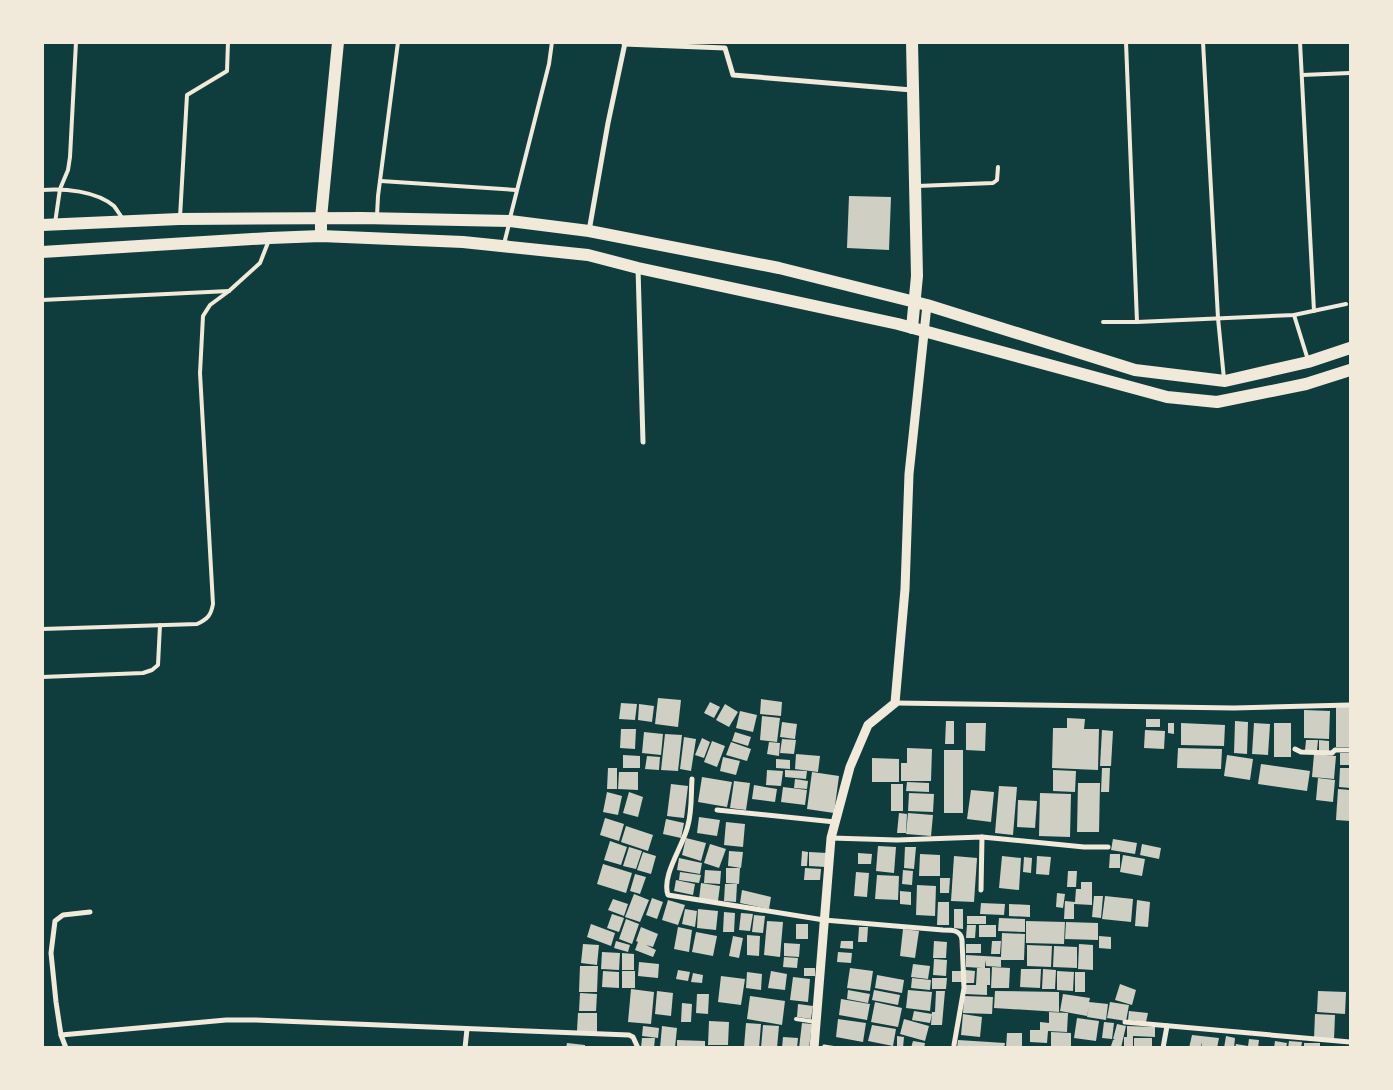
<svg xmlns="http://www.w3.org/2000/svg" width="1393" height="1090" viewBox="0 0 1393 1090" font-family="Karla,sans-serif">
<rect width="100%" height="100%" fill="#0f3d3e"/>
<g fill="#cfcfc3">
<path d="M849 196 891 197 889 250 847 248Z"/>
<path d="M658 698 681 700 678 727 655 724Z"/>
<path d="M761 699 782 702 781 716 760 714Z"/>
<path d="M710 702 720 707 714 718 704 713Z"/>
<path d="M621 703 637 704 635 720 619 719Z"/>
<path d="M639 704 654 706 652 722 638 720Z"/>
<path d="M725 704 738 712 729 727 716 720Z"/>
<rect x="1336" y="707" width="14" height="40"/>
<path d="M1304 710 1330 711 1329 739 1304 738Z"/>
<path d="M740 711 757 715 753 732 736 728Z"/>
<path d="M762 716 780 718 777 742 760 740Z"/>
<path d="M1067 718 1085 719 1084 729H1099L1098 770 1052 768 1053 728H1067Z"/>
<rect x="1146" y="719" width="14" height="8"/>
<path d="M946 721H954V744H945Z"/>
<path d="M1235 721 1248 722 1247 754 1234 753Z"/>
<path d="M782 722 797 724 795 739 780 737Z"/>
<path d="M966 723H986L985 751 966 750Z"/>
<path d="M1168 723H1174V734L1168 733Z"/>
<path d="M1181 723 1225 725 1224 746 1181 745Z"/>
<path d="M1254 723 1270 724 1268 755 1252 754Z"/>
<rect x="1274" y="723" width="17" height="34"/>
<path d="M621 729H636L635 749 620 748Z"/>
<path d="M1102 730 1113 731 1111 766H1100Z"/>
<path d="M1145 730 1165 731 1164 749 1144 748Z"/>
<path d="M644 732 663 734 661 755 642 753Z"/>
<path d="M735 732 751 737 748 746 732 741Z"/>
<path d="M665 734 682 735 678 771 661 770Z"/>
<path d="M684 737 696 739 691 771 680 769Z"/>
<path d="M702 738 710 742 704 758 695 755Z"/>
<path d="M782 739 796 740 794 754 780 753Z"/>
<path d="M1306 740H1318L1317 751H1305Z"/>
<path d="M1319 740 1329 741V751H1319Z"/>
<path d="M712 741 725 746 717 767 704 762Z"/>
<path d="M731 742 751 749 747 761 726 755Z"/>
<path d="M769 742 780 743 779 756 767 754Z"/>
<path d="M907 748 932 749 931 781H901V763H907Z"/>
<path d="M1178 748 1222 749 1221 769 1177 768Z"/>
<rect x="944" y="750" width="19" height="63"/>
<rect x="1340" y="753" width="10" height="12"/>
<path d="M796 754 820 756 818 772 795 769Z"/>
<path d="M1314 754 1336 756 1334 779 1312 777Z"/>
<path d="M623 755 640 756V768H623Z"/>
<path d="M1227 755 1253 759 1250 780 1224 776Z"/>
<path d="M647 756 660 757 659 770 645 769Z"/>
<path d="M723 757 740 761 736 775 720 771Z"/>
<path d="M872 758 899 759V782H872Z"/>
<path d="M776 759 790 760V769L776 768Z"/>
<path d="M1261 764 1310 771 1307 791 1258 784Z"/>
<path d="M608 768H617V789H607Z"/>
<path d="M1102 768H1110L1109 792H1101Z"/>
<path d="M1340 768H1350V788L1339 787Z"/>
<path d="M767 770 783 771 781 786 766 785Z"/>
<path d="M785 770 807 771 806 779 785 777Z"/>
<path d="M1053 770 1076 771 1075 792 1053 791Z"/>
<path d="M619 772H638V790L618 789Z"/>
<path d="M812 772 839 776 834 813 807 809Z"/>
<path d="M702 777 732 782 727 807 698 802Z"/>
<path d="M1318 778 1335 780 1333 802 1316 800Z"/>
<path d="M795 779 808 781 807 789 794 788Z"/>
<path d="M734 781 750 783 746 810 730 808Z"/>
<path d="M907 782 929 783V792L906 791Z"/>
<path d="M1078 783H1100L1099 832H1077Z"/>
<path d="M671 784 688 786 684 818 667 816Z"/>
<rect x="891" y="784" width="12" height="27"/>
<path d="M754 785 777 789 775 802 752 799Z"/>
<path d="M999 786 1017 787 1013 835 995 833Z"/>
<path d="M783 787 807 790 805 805 781 802Z"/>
<path d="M1338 789 1350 790V821L1336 820Z"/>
<path d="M971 790 994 792 991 822 967 819Z"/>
<path d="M607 792 622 796 618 815 603 812Z"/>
<path d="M629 792 643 797 638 817 623 813Z"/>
<path d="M909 793 934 794 933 812 908 811Z"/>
<path d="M1040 793 1071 794 1070 837 1039 836Z"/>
<path d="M1018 800 1037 801 1035 828 1017 827Z"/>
<path d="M899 813 907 814 906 833H897Z"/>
<path d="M908 813 933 815 931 836 906 834Z"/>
<path d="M699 817 720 820 717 836 697 833Z"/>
<path d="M605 818 624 824 619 841 600 835Z"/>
<path d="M666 819 684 823 681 838 663 834Z"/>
<path d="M726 822 745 824 743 847 724 845Z"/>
<path d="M626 826 653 835 648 851 621 842Z"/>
<path d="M686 838 706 843 701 861 682 855Z"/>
<path d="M1113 839 1137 843 1135 854 1111 850Z"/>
<path d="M610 841 627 847 621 865 604 860Z"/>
<path d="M710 844 726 849 719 868 704 863Z"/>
<path d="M1142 844 1161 848 1159 859 1140 855Z"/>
<path d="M878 846 896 847 894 873 876 871Z"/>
<path d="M629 847 642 851 636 869 623 866Z"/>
<path d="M905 847H916L914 869 904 868Z"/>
<path d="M729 851 743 852 741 868 728 866Z"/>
<path d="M802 851 808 852 807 866H801Z"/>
<path d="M643 852 656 856 651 874 637 870Z"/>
<path d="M809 852 827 853 826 867 809 866Z"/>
<path d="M858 853 872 854 871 864H858Z"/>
<path d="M920 854 940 855V876H919Z"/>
<path d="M1110 854H1120V868H1109Z"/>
<path d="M1123 855 1145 859 1142 876 1120 872Z"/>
<path d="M954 856 977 858 974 902 951 901Z"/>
<path d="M1002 856 1021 858 1019 890 999 888Z"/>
<path d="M1037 856 1051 857 1049 875 1036 874Z"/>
<path d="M1024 857 1032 858 1031 873 1023 872Z"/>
<path d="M679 858 702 863 700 874 677 870Z"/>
<path d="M603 864 632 873 626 893 597 884Z"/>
<path d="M726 868H740L739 884 726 883Z"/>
<path d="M805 868 821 869 820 880H804Z"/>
<path d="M705 870 721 871 720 884 704 883Z"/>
<path d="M903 870 913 871 912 885 902 884Z"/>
<path d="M1068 871H1077L1076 887H1067Z"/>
<path d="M680 872 701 875 699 883 679 880Z"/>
<path d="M856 872 869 873 867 897 854 896Z"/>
<path d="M635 874 646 877 640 894 630 891Z"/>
<path d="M877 875 899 876 898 900 875 899Z"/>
<path d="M940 878H950L949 893H940Z"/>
<path d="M676 880 695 884 693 895 674 891Z"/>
<path d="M1081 882H1092V905L1074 904V919H1064L1065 901 1075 902 1076 889H1081Z"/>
<path d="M701 883 720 886 718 901 699 899Z"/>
<path d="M725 884H737L736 902 724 901Z"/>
<path d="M917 885 936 886 935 916 916 915Z"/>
<path d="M742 890 771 897 769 909 740 903Z"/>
<path d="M900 891 911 892V905L900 904Z"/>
<path d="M1057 893 1065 894 1063 908 1056 907Z"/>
<path d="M634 894 649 900 640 922 625 917Z"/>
<path d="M1094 896H1103L1101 918 1092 917Z"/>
<path d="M1105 896 1133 899 1131 922 1102 919Z"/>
<path d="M652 898 663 902 657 919 646 915Z"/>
<path d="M613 899 628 904 624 916 608 910Z"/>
<path d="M668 900 685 905 678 925 662 920Z"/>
<path d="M1137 900 1150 902 1148 927 1135 926Z"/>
<path d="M938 902H949V925H937Z"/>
<path d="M981 903 1005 904 1004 915 980 914Z"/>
<path d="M1009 904 1030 905V917L1009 916Z"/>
<path d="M685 909 697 911 695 927 682 924Z"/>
<path d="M698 909 718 911 716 930 697 928Z"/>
<path d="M954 909H963V929L954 928Z"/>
<path d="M724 912 735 913 734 932H723Z"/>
<path d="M741 913 753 914 750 931 739 930Z"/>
<path d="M612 914 624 918 619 932 607 928Z"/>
<path d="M754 915 765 916 763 933 752 932Z"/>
<rect x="967" y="916" width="19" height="8"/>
<path d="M999 918 1025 919V932L998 931Z"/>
<path d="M626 919 639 924 632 944 619 939Z"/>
<path d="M767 921 783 922 780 957 764 955Z"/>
<path d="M1026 921 1065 922 1064 944 1026 943Z"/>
<path d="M1066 922 1098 923V940L1065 939Z"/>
<path d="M591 924 615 933 611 946 587 937Z"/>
<rect x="796" y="924" width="12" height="15"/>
<path d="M967 925H976L975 938H966Z"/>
<rect x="979" y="925" width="17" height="12"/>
<path d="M641 927 658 934 653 947 646 945 656 950 653 957 635 950 638 942 636 941Z"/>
<path d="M678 927 692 930 689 952 674 949Z"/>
<path d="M859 927H868L867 942H858Z"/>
<path d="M903 929 919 931 915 958 900 956Z"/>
<path d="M696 932 717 936 713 956 692 952Z"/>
<path d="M1002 933 1025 934 1024 960H1001V967L986 966 985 960V968H990V985H987V995L965 994V985H976L977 968H982L966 967V955L1001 957Z"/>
<path d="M747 935 760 936 759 956 747 955Z"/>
<path d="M733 936 743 938 739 958 729 956Z"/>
<path d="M1099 936 1111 937V949L1099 948Z"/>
<path d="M616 941 630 945 628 952 614 948Z"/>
<path d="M841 941H853V949L840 948Z"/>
<path d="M934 941 947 942 946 958H933Z"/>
<path d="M992 941H1001L1000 954H991Z"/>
<path d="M784 943 800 944 799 957 784 956Z"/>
<path d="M583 944 599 945 597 965 581 963Z"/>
<rect x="966" y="944" width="15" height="9"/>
<path d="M1079 944 1093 945V970L1078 969Z"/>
<path d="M1027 945 1052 946 1051 967 1027 966Z"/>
<path d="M1054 946 1077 947V968L1053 967Z"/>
<path d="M602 952 620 953 619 970 601 969Z"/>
<path d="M838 952 852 953 851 963 837 962Z"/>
<path d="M622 953 634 954V970H622Z"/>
<path d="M784 957 798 958 797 968 783 967Z"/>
<path d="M934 959 947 960 946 976 933 975Z"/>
<path d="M639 962 659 964 658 978 638 976Z"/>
<path d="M913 964 930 966 928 979 911 977Z"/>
<path d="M580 966H598L597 992H579Z"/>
<path d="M992 967 1010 968 1009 988H991Z"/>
<rect x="804" y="968" width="11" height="8"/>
<path d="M850 968 873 971 870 991 847 988Z"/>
<path d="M1021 969H1041L1040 988 1020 987Z"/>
<path d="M1043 969 1056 970 1055 989H1042Z"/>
<path d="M678 970 690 972 688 981 676 979Z"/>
<path d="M965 970 975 971 974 983H965Z"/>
<path d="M603 971 619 972V988L602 987Z"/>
<rect x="622" y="971" width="13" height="17"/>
<path d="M771 971 787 974 785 990 768 988Z"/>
<rect x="952" y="971" width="10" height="11"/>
<path d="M1057 971 1074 972 1073 991 1057 990Z"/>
<path d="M747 972 762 974 761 990 746 988Z"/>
<rect x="1075" y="972" width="10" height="20"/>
<path d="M693 973 703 975 702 983 691 982Z"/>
<path d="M877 975 904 980 902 993 875 988Z"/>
<path d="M721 976 745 979 741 1005 718 1002Z"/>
<path d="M793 977 810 979 808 1002 790 1000Z"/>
<path d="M912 978 931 980 930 990 911 988Z"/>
<path d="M932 978H947L946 989H932Z"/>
<path d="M1120 984 1136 990 1132 1005 1115 1000Z"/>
<path d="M631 989 654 992 651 1024 628 1022Z"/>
<path d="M848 990 870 994 868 1003 847 999Z"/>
<path d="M874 990 900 995 898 1005 872 1000Z"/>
<path d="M908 990 932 992 930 1011 906 1008Z"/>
<path d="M657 991 673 993 671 1016 655 1014Z"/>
<path d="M936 991H945L942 1025H931L932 1012H935Z"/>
<path d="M995 991 1059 992V1012L994 1008Z"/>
<path d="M1318 991 1346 992 1345 1014 1317 1012Z"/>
<path d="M580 993 597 994 596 1011H579Z"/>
<path d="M697 994H709L708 1014 696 1013Z"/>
<path d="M1063 994 1090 998 1089 1002 1108 1004 1106 1020 1087 1017 1089 1006 1087 1016 1060 1011Z"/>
<path d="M750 996 785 1001 782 1025 747 1019Z"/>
<path d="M964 996 993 997 992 1014 963 1013Z"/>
<path d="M841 999 870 1004 867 1020 839 1015Z"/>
<path d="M875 1002 902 1008 898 1027 871 1022Z"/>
<path d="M1110 1002 1129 1005 1126 1021 1107 1018Z"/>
<path d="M682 1003 692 1004 691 1022H681Z"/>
<path d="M798 1004 813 1006 811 1019 797 1017Z"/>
<path d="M914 1011 932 1014 930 1023 912 1020Z"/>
<path d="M1129 1011 1148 1013 1146 1022 1128 1020Z"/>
<path d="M1049 1012 1068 1013 1067 1032 1048 1031 1047 1043 1030 1042V1030H1040V1022L1049 1023Z"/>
<path d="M578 1013H597V1032L577 1031Z"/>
<path d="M963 1014 982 1017 980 1037 961 1035Z"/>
<path d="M1315 1014 1335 1015 1334 1040 1314 1039Z"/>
<path d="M1077 1018 1099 1021 1096 1041 1074 1038Z"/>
<path d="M838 1019 866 1023 863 1042 836 1037Z"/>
<path d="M904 1019 929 1026 925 1041 900 1034Z"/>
<path d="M709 1021 729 1022 728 1045H708Z"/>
<path d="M1104 1022 1114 1023 1112 1039 1102 1038Z"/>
<path d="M746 1023 761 1024 759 1048 744 1047Z"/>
<path d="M802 1023 812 1024 809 1048H799Z"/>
<path d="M1117 1024 1126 1026 1121 1048 1111 1046 1113 1040H1115L1113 1039Z"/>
<path d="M763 1025 779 1026 777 1048H761Z"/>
<path d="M872 1025 896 1029 893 1046 868 1041Z"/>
<path d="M643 1026 659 1028 658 1038 642 1036Z"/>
<path d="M662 1026 677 1028 675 1048H660Z"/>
<path d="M1127 1026 1155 1027V1037L1133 1036V1048H1124V1037H1127Z"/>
<path d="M1051 1032 1071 1033V1048L1051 1047Z"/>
<path d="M1007 1033H1022V1048H1006Z"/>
<path d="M1192 1035 1219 1038 1217 1048H1202V1042L1201 1048H1189Z"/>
<path d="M897 1036 904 1037 903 1048H897Z"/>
<path d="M1226 1036 1235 1038 1234 1048H1224Z"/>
<path d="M783 1037 798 1038 797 1048H782Z"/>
<path d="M642 1038H655L654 1048H641Z"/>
<rect x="1134" y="1038" width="18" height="10"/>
<path d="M1249 1039 1259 1040 1258 1048H1235L1236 1044 1248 1046Z"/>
<path d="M677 1040 705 1041V1048H677Z"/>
<path d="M958 1040 1005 1043 1004 1048H957Z"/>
<path d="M913 1041 925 1043 924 1048H911Z"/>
<path d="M1275 1041 1287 1043 1286 1048H1274Z"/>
<path d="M1289 1041 1302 1042 1301 1048H1288Z"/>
<path d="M567 1043 585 1045V1048H566Z"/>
<rect x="1304" y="1043" width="16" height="5"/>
</g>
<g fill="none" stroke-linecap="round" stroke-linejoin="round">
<path stroke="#f1e9da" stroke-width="3" d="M824 1046 837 1048"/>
<g stroke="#f1e9da" stroke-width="4">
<path d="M1126 42 1137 322"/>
<path d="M1203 42 1218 318 1224 379"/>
<path d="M1300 42 1314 311"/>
<path d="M1302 75 1350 73"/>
<path d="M381 181 516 190"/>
<path d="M917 186 993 183 997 180 998 167"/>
<path d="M42 190C64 188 96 191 114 206 117 210 120 215 123 219"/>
<path d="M377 216 378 196 398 42"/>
<path d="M180 217 187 95 227 71 228 42"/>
<path d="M510 218 549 64 552 42"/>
<path d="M55 223 60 189 68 170 70 157 76 42"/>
<path d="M504 244 509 224"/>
<path d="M42 300 229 291"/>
<path d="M1294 315 1308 360"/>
<path d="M1103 322H1137L1294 315 1346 304"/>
<path d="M42 629 197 624C208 619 211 615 213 604L200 373 203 316 210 305 229 291 260 263 269 240"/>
<path d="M42 677 143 673 152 670 158 665 160 625"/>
<path d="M796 1019 816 1022"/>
</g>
<g stroke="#f1e9da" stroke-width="5">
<path d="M624 44 725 48 733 75 912 90"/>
<path d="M589 231 608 123 625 43"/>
<path d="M638 268 643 442"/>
<path d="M895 703 1234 708 1350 705"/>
<path d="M1295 749 1301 752 1332 753 1335 750H1350"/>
<path d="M692 779C691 794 692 811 688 825 684 845 661 875 668 895L824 920 943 930C952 930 961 930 962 940L964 988 954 1045"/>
<path d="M717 810 835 822"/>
<path d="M831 838 897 840 982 837 1084 847H1108"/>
<path d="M981 890 982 837"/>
<path d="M1125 1022 1350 1042"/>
<path d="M61 1035 226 1020H256L629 1035 633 1037 638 1048"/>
<path d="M66 1048 61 1035 56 1002 51 953 55 921 63 915 90 912"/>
<path d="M465 1048 467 1029"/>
<path d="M1163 1048 1167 1026"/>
</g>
<path stroke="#f1e9da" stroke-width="9" d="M814 1048 831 838 850 767 868 725 895 703 905 589 909 474 927 305"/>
<g stroke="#f1e9da" stroke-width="12">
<path d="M912 42 917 276 912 328"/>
<path d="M321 236V218L338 42"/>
</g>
<g stroke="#f1e9da" stroke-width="12">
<path d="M42 225 179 219 362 218 510 221 589 231 779 268 927 305 1135 370 1225 381 1308 362 1350 348"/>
<path d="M42 252 270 238 321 236 463 242 588 255 638 268 898 324 1167 397 1217 402 1306 384 1350 370"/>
</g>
</g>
<rect width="1393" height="1090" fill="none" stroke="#f1e9da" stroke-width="88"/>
</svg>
